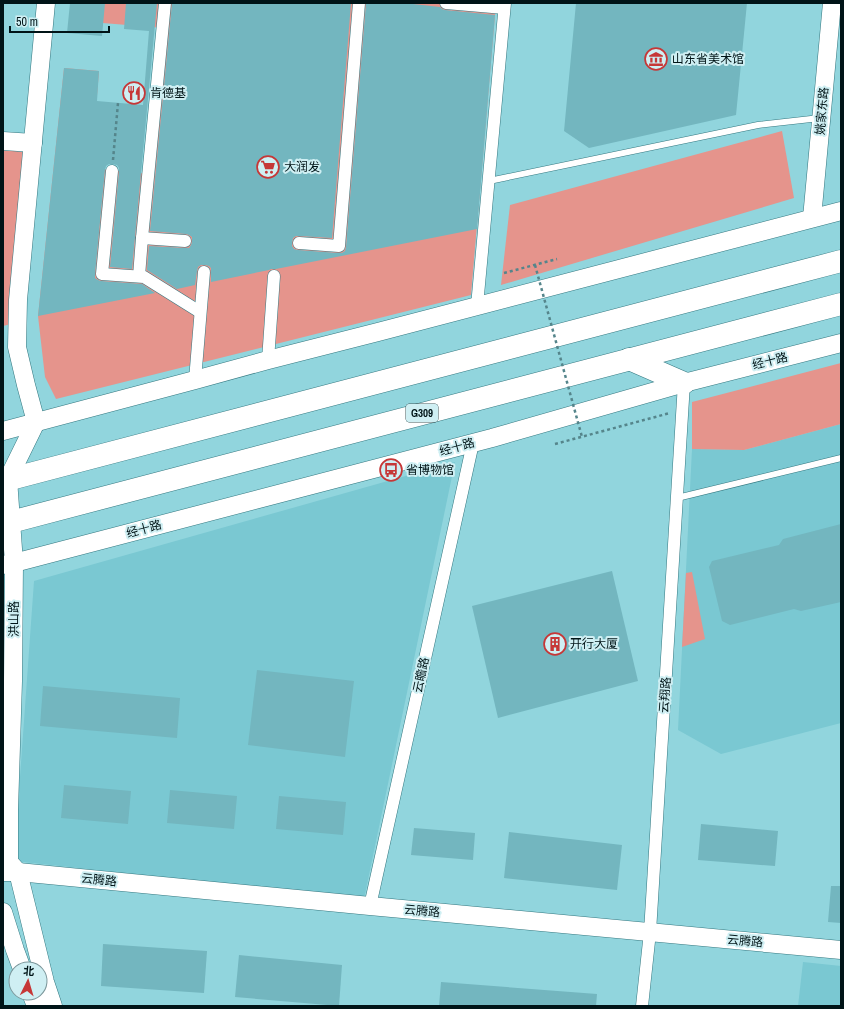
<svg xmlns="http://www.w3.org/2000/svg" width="844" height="1009" viewBox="0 0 844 1009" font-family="'Archivo Narrow','Noto Sans SC',sans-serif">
<rect width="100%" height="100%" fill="#91d5dd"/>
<g fill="#7ac8d2">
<path d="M841 424V723L721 754 678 730 692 449 744 450Z"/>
<path d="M455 462 364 899 14 861 34 581Z"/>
<path d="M803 962 841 966V1006H798Z"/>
</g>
<g fill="#e5948c">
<path d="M81 3H496L471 295 56 399 45 377 38 316 64 68 99 71 91 168 149 174 164 28 78 21Z"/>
<path d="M782 131 794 198 501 285 510 205Z"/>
<path d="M3 150 24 152 11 324 3 326Z"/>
<path d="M841 363V424L744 450 692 449V402Z"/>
<path d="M692 572 705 639 682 647 686 573Z"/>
</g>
<g fill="#73b6bf">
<path d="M70 3H105L102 36 67 33Z"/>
<path d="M126 3H157L132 269 110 267 119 172V168L117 165 112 164H109L106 166 105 170 95 274V278L98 280 101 281 142 284 155 293 38 316 64 68 99 71 97 101 143 105 149 31 124 29Z"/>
<path d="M172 3H351L332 238 299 236H296L293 238 292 243V246L294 249 298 250 338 253H342L345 251 346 247 366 3H404L440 7 442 9 445 10 495 15 477 229 276 269H271L269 270 211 282V268L209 266 205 265H201L198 267 197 271 195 285 177 289 147 270 149 246 185 248H189L191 245 192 242V237L189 235 186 234 150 231Z"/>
<path d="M576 3H747L736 115 589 148 564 131Z"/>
<path d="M841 524V602L801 611 794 609 730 625 722 621 709 567 712 561 779 545 783 539Z"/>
<path d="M612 571 638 681 498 718 472 606Z"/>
<path d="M257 670 354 681 345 757 248 745Z"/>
<path d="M43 686 180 698 177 738 40 726Z"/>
<path d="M64 785 131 791 128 824 61 818Z"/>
<path d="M170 790 237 796 234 829 167 823Z"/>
<path d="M279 796 346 802 343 835 276 829Z"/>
<path d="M701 824 778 831 775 866 698 860Z"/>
<path d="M414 828 475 833 473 860 411 855Z"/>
<path d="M509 832 622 845 617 890 504 878Z"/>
<path d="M831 886H841V923L828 922Z"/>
<path d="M103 944 207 951 204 993 101 986Z"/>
<path d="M239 955 342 965 339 1006 235 997Z"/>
<path d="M441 982 597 994 596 1006H439Z"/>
</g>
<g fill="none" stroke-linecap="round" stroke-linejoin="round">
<g stroke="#347880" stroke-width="7">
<g id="lane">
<path d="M489 181 758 125 820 118"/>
<path d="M677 498 841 458"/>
</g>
</g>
<g stroke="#347880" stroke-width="13">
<g id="street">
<path d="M165 3 142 238 185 241"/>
<path d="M446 3 504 8"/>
<path d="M112 171 102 274 144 277 200 312"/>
<path d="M299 243 339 246 359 3"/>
<path d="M139 276 142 238"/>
<path d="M477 306 505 3"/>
<path d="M268 360 274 276"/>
<path d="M195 380 204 272"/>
<path d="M370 906 473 443"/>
<path d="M642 1006 650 932 684 383"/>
</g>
</g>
<g stroke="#347880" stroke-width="19">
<g id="secondary">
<path d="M3 141 33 143"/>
<path d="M812 218 832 3"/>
<path d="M36 422 8 479 14 563 13 681 9 810V862L18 872 45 982 53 1006"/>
<path d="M36 422 26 385 17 347 18 300 46 3"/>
<path d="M3 431 195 380 268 360 378 332 841 211"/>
<path d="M3 565 14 563 492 438 684 383 841 343"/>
<path d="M3 872H18L370 906 841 950"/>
<path d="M3 912 15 950 22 969"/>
<path d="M31 993 36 1006"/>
</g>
</g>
<g stroke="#347880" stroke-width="23">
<g id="highway">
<path d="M629 359 684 383"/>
<path d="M3 481 841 261"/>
<path d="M3 524 841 304"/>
</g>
</g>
<g stroke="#55858b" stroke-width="2.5" stroke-dasharray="3 3" stroke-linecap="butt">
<path d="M113 160 118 103"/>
<path d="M555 444 670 413"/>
</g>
<use href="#lane" stroke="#fff" stroke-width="6"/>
<use href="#street" stroke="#fff" stroke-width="12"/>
<use href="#secondary" stroke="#fff" stroke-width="18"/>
<use href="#highway" stroke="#fff" stroke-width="22"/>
<g stroke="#55858b" stroke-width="2.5" stroke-dasharray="3 3" stroke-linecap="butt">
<path d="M535 265 582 437"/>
<path d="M504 273 557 259"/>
</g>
</g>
<defs>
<g id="museum-ring" transform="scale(1.15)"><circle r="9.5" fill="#cfeff3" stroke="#c63737" stroke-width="1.5"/><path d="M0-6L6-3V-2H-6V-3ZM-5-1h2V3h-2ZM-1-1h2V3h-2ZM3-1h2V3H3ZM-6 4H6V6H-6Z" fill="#c63737"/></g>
<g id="restaurant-ring" transform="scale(1.15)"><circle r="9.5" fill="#cfeff3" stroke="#c63737" stroke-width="1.5"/><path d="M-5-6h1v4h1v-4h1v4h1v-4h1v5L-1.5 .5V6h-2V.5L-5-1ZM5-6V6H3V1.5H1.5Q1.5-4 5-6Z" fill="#c63737"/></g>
<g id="supermarket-ring" transform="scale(1.15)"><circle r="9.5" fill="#cfeff3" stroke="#c63737" stroke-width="1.5"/><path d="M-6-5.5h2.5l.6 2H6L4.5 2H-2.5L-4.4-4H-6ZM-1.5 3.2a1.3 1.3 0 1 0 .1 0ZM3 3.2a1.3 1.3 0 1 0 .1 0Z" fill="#c63737"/></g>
<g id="bus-ring" transform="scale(1.15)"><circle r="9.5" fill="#cfeff3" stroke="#c63737" stroke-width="1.5"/><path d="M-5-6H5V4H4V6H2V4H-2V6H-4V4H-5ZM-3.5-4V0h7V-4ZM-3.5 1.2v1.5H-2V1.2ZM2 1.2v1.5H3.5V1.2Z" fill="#c63737"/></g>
<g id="building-ring" transform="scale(1.15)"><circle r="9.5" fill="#cfeff3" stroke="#c63737" stroke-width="1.5"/><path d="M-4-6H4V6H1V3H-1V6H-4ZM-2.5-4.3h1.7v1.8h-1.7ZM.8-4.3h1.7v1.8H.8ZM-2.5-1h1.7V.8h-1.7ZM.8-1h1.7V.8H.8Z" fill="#c63737"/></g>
</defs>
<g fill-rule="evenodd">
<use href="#museum-ring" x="656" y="59"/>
<use href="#restaurant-ring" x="134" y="93"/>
<use href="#supermarket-ring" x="268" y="167"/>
<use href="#bus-ring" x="391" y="470"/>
<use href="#building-ring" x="555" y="644"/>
</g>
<g text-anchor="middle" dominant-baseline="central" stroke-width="4" stroke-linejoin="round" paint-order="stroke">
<rect fill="#cfeff3" stroke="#3e5659" stroke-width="1" x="406" y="404" width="32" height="18" rx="3"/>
<g font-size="11" font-weight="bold" fill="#001417">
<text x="422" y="413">G309</text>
</g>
<g font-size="12" fill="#001417" stroke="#cfeff3" text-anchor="start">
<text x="672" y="59">山东省美术馆</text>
<text x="150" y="93">肯德基</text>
<text x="284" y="167">大润发</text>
<text x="406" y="470">省博物馆</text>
<text x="570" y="644">开行大厦</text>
</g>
<g font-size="12" fill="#001417" stroke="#cfeff3">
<text transform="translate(822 111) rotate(-85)">姚家东路</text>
<text transform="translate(770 361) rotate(-14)">经十路</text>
<text transform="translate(457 447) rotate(-15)">经十路</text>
<text transform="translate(144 529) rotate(-15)">经十路</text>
<text transform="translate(14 619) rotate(-90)">洪山路</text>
<text transform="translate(421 675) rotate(-78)">云瞻路</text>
<text transform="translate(665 695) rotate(-86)">云翔路</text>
<text transform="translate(99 880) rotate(6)">云腾路</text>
<text transform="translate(422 911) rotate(5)">云腾路</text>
<text transform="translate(745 941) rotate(5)">云腾路</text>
</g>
</g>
<rect width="844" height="1009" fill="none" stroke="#001417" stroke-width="8"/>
<g transform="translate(28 981) rotate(5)"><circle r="19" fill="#cfeff3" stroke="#7c979b"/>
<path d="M0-3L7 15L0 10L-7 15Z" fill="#c63737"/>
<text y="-6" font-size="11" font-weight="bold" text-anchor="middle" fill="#001417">北</text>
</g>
<path d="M10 26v6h99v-6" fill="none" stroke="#001417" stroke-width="2"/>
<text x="16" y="26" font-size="12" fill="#001417" stroke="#cfeff3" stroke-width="3" paint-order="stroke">50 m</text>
</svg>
